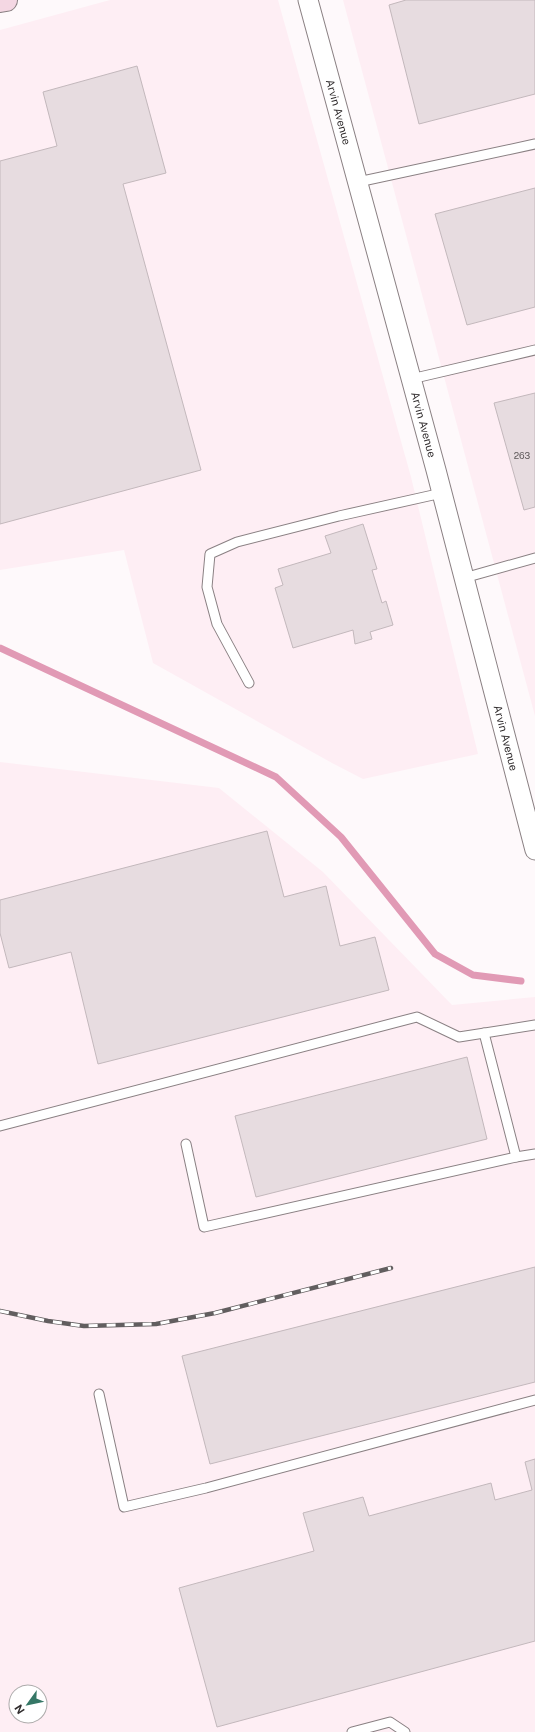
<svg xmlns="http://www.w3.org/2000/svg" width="535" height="1732" viewBox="0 0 535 1732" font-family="'Public Sans',sans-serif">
<rect width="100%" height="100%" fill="#fef9fb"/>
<g fill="#feeef4" fill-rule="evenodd">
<path d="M110 0H278L411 477 478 754 363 779 332 763 153 663 124 550 0 570V30Z"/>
<path d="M343 0H535V716Z"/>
<path d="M0 762 219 788 323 872 452 1005 535 997V1732H0ZM16 1692H40V1716H16Z"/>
</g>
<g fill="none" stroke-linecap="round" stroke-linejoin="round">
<path stroke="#e19ab5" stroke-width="7" d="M0 648 276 777 341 837 435 954 473 975 521 981"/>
</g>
<g fill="#e7dce0" stroke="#c3b8bc">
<path d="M406 0H535V94L419 124 389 5Z"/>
<path d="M137 66 166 173 123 184 201 470 0 524V161L57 146 43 92Z"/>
<path d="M535 188V307L467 325 435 214Z"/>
<path d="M535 393V507L524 510 494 403Z"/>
<path d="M363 524 377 569 372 570 382 603 386 601 393 625 370 632 372 639 355 644 353 630 293 648 275 588 283 585 278 569 331 553 325 536Z"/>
<path d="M267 831 284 897 326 886 340 946 375 937 389 990 98 1064 71 952 9 968 0 933V900Z"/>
<path d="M467 1057 487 1139 256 1197 235 1116Z"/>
<path d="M535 1267V1382L210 1464 182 1356Z"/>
<path d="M535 1459V1641L217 1727 179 1588 314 1551 303 1513 363 1497 369 1516 491 1483 495 1500 532 1490 525 1462Z"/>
</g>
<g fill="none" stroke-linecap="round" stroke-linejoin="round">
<g stroke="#8a8083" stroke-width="11">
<g id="lane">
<path d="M358 182 535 144"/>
<path d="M411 379 535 350"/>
<path d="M464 578 535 558"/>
<path d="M249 683 217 624 207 587 210 554 237 542 339 516 442 493"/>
<path d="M484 1033 516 1157 535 1154"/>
<path d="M0 1126 417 1017 459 1037 535 1025"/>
<path d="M186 1144 204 1227 516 1157"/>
<path d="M99 1394 124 1507 206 1488 535 1400"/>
<path d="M352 1732 390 1722 405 1732"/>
</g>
</g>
<g stroke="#8a8083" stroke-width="21">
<g id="street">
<path id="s1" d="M308 0 436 470 535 850"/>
</g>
</g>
<g stroke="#8a8083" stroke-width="24">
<path id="secondary" d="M0 1 6 0"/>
</g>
<use href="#lane" stroke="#fff" stroke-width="9"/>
<use href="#street" stroke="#fff" stroke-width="19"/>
<use href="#secondary" stroke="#f4d7e3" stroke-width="22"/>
<g stroke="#625e5f" stroke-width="4.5">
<path id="rail" d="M0 1311 48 1321 84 1326 156 1324 215 1313 391 1268"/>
</g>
<use href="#rail" stroke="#fff" stroke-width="3" stroke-dasharray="9" stroke-linecap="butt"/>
</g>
<g text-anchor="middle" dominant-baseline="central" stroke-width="3" stroke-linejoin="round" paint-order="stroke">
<g font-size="9" fill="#5e595a">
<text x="522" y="455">263</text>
</g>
<g font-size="11" fill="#312d2e" stroke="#fff">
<text stroke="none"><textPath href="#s1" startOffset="116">Arvin Avenue</textPath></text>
<text stroke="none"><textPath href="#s1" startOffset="440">Arvin Avenue</textPath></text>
<text stroke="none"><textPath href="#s1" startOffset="764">Arvin Avenue</textPath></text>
</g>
</g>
<g transform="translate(28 1704) rotate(237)"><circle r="19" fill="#ffffff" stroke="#adabab"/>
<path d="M0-3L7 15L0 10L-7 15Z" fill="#357766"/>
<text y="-6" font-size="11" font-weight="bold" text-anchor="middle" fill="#312d2e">N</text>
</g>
</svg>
